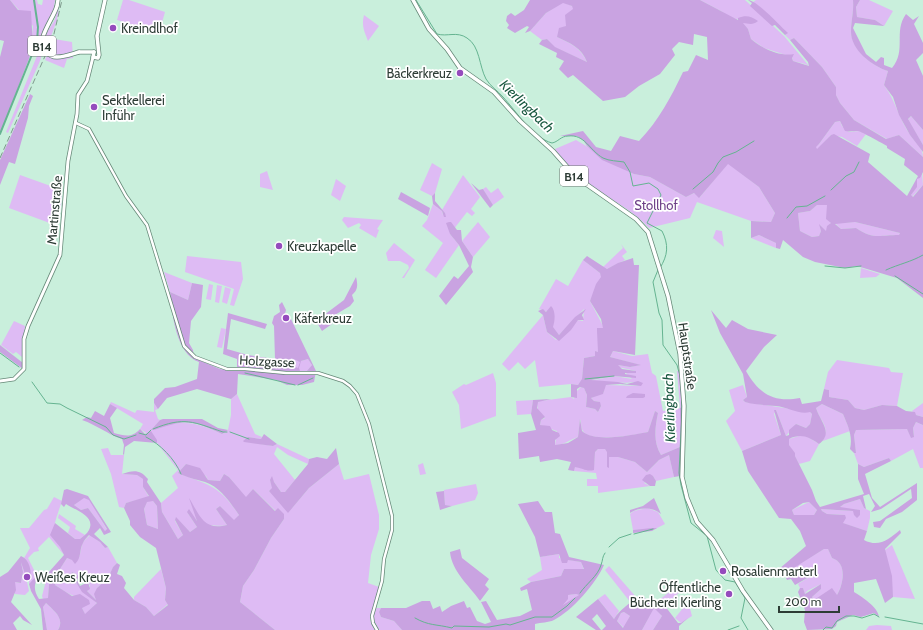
<svg xmlns="http://www.w3.org/2000/svg" width="923" height="630" viewBox="0 0 923 630" font-family="Cabin,sans-serif">
<rect width="100%" height="100%" fill="#c9efdc"/>
<g fill="#debbf4">
<path d="M10 0H37L38 4 42 5 43 0H55L53 14 39 40 44 54 42 53 40 61 8 133 6 132 39 51 33 48 32 36 33 26Z"/>
<path d="M59 0H60L57 20 46 50C38 38 51 29 55 19 57 12 58 7 59 0Z"/>
<path d="M123 0H129L165 12 159 33 117 20Z"/>
<path d="M700 0H745L784 36 809 66 805 64 793 61 792 57 764 48 751 39 748 29 742 23 757 22 731 18 721 11Z"/>
<path d="M756 0H853C854 11 851 21 851 32 852 50 872 66 888 71L884 85C896 101 899 120 911 136 915 142 923 148 923 157L899 135 887 139 854 120 840 103 836 95V87L822 67 794 38 790 40 785 35 787 33 753 2Z"/>
<path d="M860 0H869L893 11 884 26 875 20 857 17 856 7Z"/>
<path d="M563 2 572 6 574 9 566 26 557 37C570 43 581 48 587 62L554 47 547 39 542 40 530 31 546 13Z"/>
<path d="M364 15 379 26 368 41C365 33 361 26 364 15Z"/>
<path d="M54 39 72 42 73 58 67 59 64 68 45 60Z"/>
<path d="M911 116 923 130V145L908 120Z"/>
<path d="M840 121 842 126 849 132 859 131 866 134 857 146 842 137 831 135 817 150 815 147 819 144 835 122Z"/>
<path d="M576 140 634 174 650 177 686 197 694 193 700 197 728 163 759 187 775 213 771 222 751 221 697 202 690 218 649 228C627 204 595 193 572 171 566 164 560 156 555 149Z"/>
<path d="M432 163 442 169 435 193 432 196 420 190Z"/>
<path d="M267 171 273 190 260 187V174Z"/>
<path d="M922 172 923 185 912 197 911 195 915 188 916 180Z"/>
<path d="M20 175 62 190 61 208 55 225 9 208Z"/>
<path d="M463 175 480 197 471 209 475 213 472 216 467 212 450 234 459 245 436 278 425 270 443 243 422 226 427 220 433 204 442 211 443 215 445 213 442 210Z"/>
<path d="M336 179 346 186 340 201 331 195Z"/>
<path d="M486 187 491 193 498 188 504 197 493 205 483 189Z"/>
<path d="M817 205H827L831 223 826 232 820 225 821 231 819 236 812 237 800 231 798 213 810 211Z"/>
<path d="M344 217 383 220 377 229 379 230 376 238 359 228 361 225 359 223 348 228 342 220Z"/>
<path d="M478 222 490 237 473 257 462 241Z"/>
<path d="M855 222 900 233 899 235C879 235 874 240 856 228L841 229 835 223Z"/>
<path d="M716 230 722 231 724 247 713 238Z"/>
<path d="M759 235 776 243V248L751 238Z"/>
<path d="M394 243 415 260 404 278H402L409 268 408 265 400 261H388L386 253Z"/>
<path d="M621 244 627 252 622 256 625 260 607 269 603 267 623 248Z"/>
<path d="M187 256 241 262 243 279 234 306 230 305 234 289 185 272Z"/>
<path d="M583 260 600 273 602 277 590 301 603 326V328H598V353L595 351V356L584 358 582 380 578 385 571 384 539 387 535 360 525 369 518 362 509 371 502 364 543 315 547 332 556 340 578 320 583 321 584 309 559 335 552 327 554 314 539 309 556 279 568 286Z"/>
<path d="M861 268 880 274 876 277 860 278Z"/>
<path d="M164 272 192 283 188 300 170 292Z"/>
<path d="M209 284 213 285 211 300 206 299Z"/>
<path d="M217 285 222 286 219 303 215 302Z"/>
<path d="M225 287 231 289 227 304 222 302Z"/>
<path d="M14 321 25 326 22 357 16 352 13 354 1 345Z"/>
<path d="M221 328 226 329 222 348 217 347Z"/>
<path d="M613 351 632 356 648 354 652 373 656 376 663 411 680 408 677 371H680L682 407 680 409V447L661 455C653 441 655 428 658 413L655 411 648 432C636 435 590 443 583 431 580 427 582 422 580 419L578 437C569 440 564 445 555 445L557 431C553 430 545 426 540 425L541 420 545 418 538 411 537 403 540 401 571 397 574 399 576 392 581 387 584 388 587 395 586 407 595 409 598 412 601 406 599 402 594 401 591 398 604 392 603 388 606 385 640 386 633 382C626 384 599 381 590 381L614 376 632 379 625 372 636 373V371L618 367V365L630 367 640 365 610 357Z"/>
<path d="M291 358 301 362 299 366 301 361 308 359 312 365 306 372 300 371 289 364Z"/>
<path d="M837 360 889 368 891 372 903 373 897 406 882 405 864 410 855 408 848 400 829 397V390L824 389 828 372Z"/>
<path d="M493 373 496 383V416L461 429 459 405 452 392 464 384 466 385Z"/>
<path d="M743 385 747 397 743 400 745 402 810 412 812 414 810 424 806 428 796 424 786 436 776 410 774 414 781 435 742 451 726 421 735 411 729 390Z"/>
<path d="M237 394 255 434 262 437 261 439 248 437 255 443 273 446 277 444 309 459 308 464 288 455 277 447 274 454 295 480 285 492H281L274 482 270 480 273 488 269 491 292 508 309 488 339 464 344 480 369 474 379 515V529L371 555 368 583 379 587 370 620 376 630H275L240 602 243 586 254 570 271 538 284 519 253 489 246 498 229 477 224 474 220 481 208 480 206 476 186 464 178 473C210 486 218 484 239 515L234 521 220 506 216 509 227 525C211 528 198 523 187 512L197 527 190 532 176 518 175 521 183 535 178 539 162 512 161 503 178 488 172 476 178 470 157 443V440L140 429 143 424 110 404 111 402 135 413 137 410 154 412V403L158 409 155 410 158 419 160 420 153 428C185 421 191 420 222 434L228 430 231 415V399Z"/>
<path d="M533 400 531 414 517 415 516 401Z"/>
<path d="M923 403V417L916 415 912 411Z"/>
<path d="M822 404 843 414 850 431 823 441C830 425 821 423 816 408Z"/>
<path d="M916 422 923 425V468H920L913 449 891 461 889 458 864 467 858 464 854 453H856L854 435 856 430 907 429 911 437H914L913 428Z"/>
<path d="M802 435 808 437 819 444 810 461 799 464 789 445V439Z"/>
<path d="M108 448 111 455H124L122 474 137 475 143 479V487L149 497 126 503 124 508 119 507 111 474 101 449Z"/>
<path d="M598 449H605L607 451V462L609 467V457H618L635 462 647 472 659 460 669 455 674 477 656 481 653 476 644 483 650 486 598 493V486H587V479H597L596 473 574 471 575 467 594 465 595 452Z"/>
<path d="M423 463 426 474 420 475 418 465Z"/>
<path d="M476 484 478 493 475 500 452 506 445 505 444 490Z"/>
<path d="M54 497 62 501C52 531 51 527 64 555L49 537 38 548 39 551 34 552 28 558 36 574 34 580 29 584C29 575 30 566 24 558L30 548 20 528H29L44 510 47 509Z"/>
<path d="M84 497H88L107 530 105 531 88 508 81 510 74 505Z"/>
<path d="M860 499 864 508 870 511V518L867 531 842 523 845 515 827 514 822 511 821 509 853 511 859 510 839 508 844 504Z"/>
<path d="M147 501H153L157 506 158 529 147 525 144 509Z"/>
<path d="M809 502 817 510 814 515H794L792 510Z"/>
<path d="M647 508 658 512 665 524 655 529 633 530 630 514 634 511Z"/>
<path d="M59 514 76 526 75 529 85 535 80 539H75L68 533 70 527 58 518Z"/>
<path d="M90 535 100 542 105 548 108 547 117 563 113 567 108 578 97 588 96 600 87 591 90 586 84 574 79 576 72 572 71 574 75 582 97 603 85 615 77 596C69 596 62 589 55 585L58 572 67 558C82 563 79 555 82 545 83 541 87 538 90 535Z"/>
<path d="M892 545 915 599 893 597 885 550Z"/>
<path d="M824 549H828L832 558C848 563 843 585 837 595L814 600 812 597 821 589V584L807 591 805 594 803 588H800L798 584 816 573 814 570 803 577 798 573 786 578 784 573Z"/>
<path d="M559 554V558L581 562 584 570 564 569 561 576 531 582 527 579 542 570 540 557Z"/>
<path d="M21 561 23 563 29 591 25 595 15 594V582L21 583 23 572Z"/>
<path d="M609 566 636 597 631 603 605 570Z"/>
<path d="M161 569 166 588 165 600 168 604 154 616 146 607 134 600V597Z"/>
<path d="M48 573 54 576V579L49 584 48 598 43 599 42 596Z"/>
<path d="M680 584 683 589 661 609 655 603Z"/>
<path d="M576 594 580 595 563 606 567 595Z"/>
<path d="M605 594 619 611 614 619 598 599Z"/>
<path d="M46 603C54 611 65 618 58 630H47L43 607Z"/>
<path d="M689 605 692 616 681 623 675 618 683 608Z"/>
<path d="M654 607 662 616 653 630H642Z"/>
<path d="M375 608H381L379 612 381 617 394 621 402 630H379L373 619Z"/>
<path d="M624 612 630 616 624 628 617 621 621 613Z"/>
<path d="M877 625 891 626 892 630H866L869 626Z"/>
</g>
<g fill="#c9a3e1" fill-rule="evenodd">
<path d="M0 0H10L18 10 31 11 33 48 0 135V57L4 41 0 40Z"/>
<path d="M530 0H700L738 20V18C746 15 751 16 758 21 752 26 748 23 743 23L748 29 751 39C761 48 781 57 794 54L792 58 793 61 809 66 808 62 790 40 794 38 822 67 836 87V95L840 103 854 120 886 139 899 135 923 157V172L920 178 917 179V187L911 195 913 197 923 185V298L897 278 857 266 845 268 815 262 803 257 783 240 780 249 776 248V243L759 235 751 238V221L771 222 775 213 759 187 728 164 699 198 694 193 686 197 650 177 634 174 602 160 587 146 583 140 577 136H560L583 131 596 147 611 151 620 136 639 141C659 120 671 97 683 72L688 71 696 55 708 60 707 37 694 34 693 45 679 42 672 49 675 55 660 74 639 86 625 97 603 101 573 75 568 78 559 69 564 61 556 57 557 53 539 44 542 40 547 39 555 47 587 62C582 48 570 43 557 37L559 28 566 26 565 15 573 9 572 6 563 3 546 13 530 31 525 33 529 27 527 26 515 33 507 28 509 25 506 21 507 16 511 13 515 16 524 10ZM840 121 845 131C849 132 854 131 858 131 862 132 882 143 887 146V148L905 159 904 165 918 176 907 196 868 162 870 154 834 134 831 135 817 149 816 147 819 144 835 122ZM817 205H827L826 219 831 223 827 226 826 231 819 224 821 231 819 236 812 237 800 231 798 213 810 211ZM855 222 900 233 899 235C879 235 874 240 856 228L841 229 835 224Z"/>
<path d="M748 0C758 1 779 25 788 33L785 35 775 25 772 26 750 6 752 3Z"/>
<path d="M853 0H860L856 7 857 17 875 20 884 26 855 23 853 28 866 54 876 62 881 57 884 58V65L892 68C907 50 893 32 906 14L913 20 919 16 914 24 923 43V53L916 60 923 76V130L911 116 908 119 923 145V152L910 135 899 115 893 97 884 85 888 71C872 66 851 50 851 32 851 21 854 11 853 0Z"/>
<path d="M30 94 33 96 29 106 28 118 15 164 9 162 0 185V160Z"/>
<path d="M471 183 479 190 483 189 493 205 490 208Z"/>
<path d="M401 192 430 208 428 216 398 199Z"/>
<path d="M435 193V201L445 213 446 217H444L442 211 433 204 432 196Z"/>
<path d="M449 222H451L457 230H461L462 241 473 257 471 267 473 272 446 305 439 296 454 276 458 279 469 266 459 245 450 234 446 223Z"/>
<path d="M587 256 607 269 618 263 633 258 634 265H639L635 355 613 351 610 357 641 365 630 367 618 365 622 369 636 371V373H625V374L636 376V378L614 376 591 380 618 382 627 384 638 381 643 383 641 386 620 384 606 385 603 394 591 398 594 401 600 402 601 406 598 412 595 409 586 407 587 395 584 388 580 387 577 389V398L571 397V384L578 385 582 379 584 358 595 356V351L598 352 597 331V328H603L601 319 590 301 596 284 601 277 600 273 583 260Z"/>
<path d="M356 277C358 285 358 290 352 295L354 301 350 306 328 319 332 324 322 331 316 321 344 300Z"/>
<path d="M192 283 203 285 201 307 191 321 189 343 193 350 194 358 220 369 235 371 237 368V359L223 354 228 313 267 324 265 329 231 319 227 349 248 355 275 359 274 326 272 323 274 316 280 312 279 305 282 302 286 310 283 320 288 321 291 319 316 371 314 382 302 385H287L276 380 238 374 237 394 231 399 197 389 167 398 158 409 154 403V399L165 388 175 387 197 379 199 362C176 354 172 314 170 292L188 300ZM291 358 300 362 298 368 289 364ZM308 359 312 365 306 372 300 371 299 368 301 361Z"/>
<path d="M551 306C556 311 555 321 553 327L559 335 575 317 586 309 582 315 584 320H578L571 330 559 341 547 332 543 315 538 311 543 309 546 312Z"/>
<path d="M711 310 726 328 732 320 748 329 777 335 764 347 746 371C759 394 774 403 800 398L802 404 821 401 824 389 829 390V397L848 400 855 408 864 410 882 405 897 406 906 411 915 412 916 415 923 417V425L916 422 913 428 914 437 911 438 907 429 856 430 854 435 856 453H854L850 449C853 436 848 426 843 414L822 404 816 408C820 421 834 433 819 444 809 437 801 433 789 439V445L795 453V456L812 490 816 501 820 507 864 494 858 479V464L864 467 889 458 891 461 865 474 872 498 880 507 917 483V500L902 512 886 519 880 528 874 527 873 522 880 521 912 498 911 489 881 509 871 512 875 506 869 494 863 496 866 509 864 508 860 499 844 504 840 507 860 510V515L857 518 854 515 853 511 821 509 822 511 827 514 845 515 846 518 843 523 867 531 864 540C879 548 889 539 900 530L901 533 885 549 892 576 893 597 885 603 876 579 854 583V592C862 597 878 607 879 617L874 613 861 617 853 615 837 622 836 626 832 629 807 630 804 622 805 610 798 592 800 588H803L805 594 821 584V589L812 597 814 600 832 588 837 595C843 585 848 563 832 558L828 549H824L781 576 779 569 806 546 800 531 791 519 779 518 748 471 742 451 781 435 774 410H776L786 436 789 435V430L796 424 806 428 810 424 812 414 810 412C799 415 788 407 776 406 766 405 755 405 745 402L743 400 747 397 743 374 720 333ZM809 502 817 510 814 515H794L792 510 803 503Z"/>
<path d="M0 345 23 363V369L0 352Z"/>
<path d="M633 393 645 394V397L643 398H626L627 396Z"/>
<path d="M551 399 538 402 537 408 545 417 541 420 540 425 550 426 552 430 559 433 560 436 555 440V445L568 443 578 437 580 419 582 431C595 443 632 435 648 432L655 411 658 413C655 427 653 442 661 455L680 447V408L682 407 680 476 674 477 669 455 659 460 647 472 635 462 618 457H609V468L607 467V452L605 449H598L595 452 594 470C586 472 583 468 575 467L574 471 568 470 571 462 557 459 540 462 539 456 519 459 518 433 536 430 531 414 533 400Z"/>
<path d="M110 404 117 408 110 418 114 433C125 436 132 438 140 429L145 434 151 431 157 440V443L134 441 125 447 124 455 123 454 124 445 122 439C107 434 97 425 82 420L87 417 91 418 95 411 104 416Z"/>
<path d="M163 419H202L218 428 228 430 222 434C192 420 186 419 154 430L152 429 160 420Z"/>
<path d="M264 434 277 444 273 446 244 442 243 441 248 437 261 439Z"/>
<path d="M336 448 339 464 309 488 288 513 269 491 272 488 270 480 272 476 274 482 281 492H285L308 464 309 459 317 457 327 459Z"/>
<path d="M186 464 200 468 208 480 220 481 224 474 229 477 246 497 253 489 275 511 278 508 284 514V519L271 538 254 570 243 586 240 602 275 630H58C65 618 54 611 46 603L43 607 47 630H43L41 609 31 591 29 584 40 572C35 583 32 588 39 599L48 598 49 584 54 579V576L48 573 64 555 60 547 50 535 55 523 75 539H80C83 536 87 534 89 530 96 516 75 510 66 504L64 507 61 504 64 490 67 489 88 496 111 532 104 535 100 528 94 534 108 547 105 548 100 542 89 535C87 537 84 540 83 543 79 549 82 558 75 564L72 560 67 558 58 572 55 585 72 596 80 594 89 600 90 604 82 608 85 614 97 603 82 592 71 574 72 572 79 576 77 580 80 586 88 582 90 589 87 591 96 600 94 594 97 588 108 578 113 567 117 563 120 565 117 574 122 576 126 583 124 588 134 600 146 607 154 616 168 605 165 600 166 588 156 548 140 537 130 525V521L124 508 126 503 149 496 143 487V479L137 475 122 474C133 470 140 469 148 479L147 482 161 503 162 512 178 539 183 535 175 520 176 517 190 532 197 527 187 512 189 509 197 521 189 498C200 515 203 531 227 525L216 509 220 506 234 520 239 515C230 502 220 487 205 482 195 479 188 478 178 473ZM84 498 89 500 107 529 105 531 88 508 81 510 74 505ZM153 501 157 506 158 529 147 525 144 509 147 502Z"/>
<path d="M650 474 653 476 656 481 655 486H650L642 480 646 475Z"/>
<path d="M444 491 445 505 452 506 440 510 436 492Z"/>
<path d="M654 498 661 514C653 507 639 507 630 513V510L643 506Z"/>
<path d="M538 501 545 512H552L555 533 560 534 569 557 604 565C596 583 572 611 554 620 548 623 541 622 535 624V630H402L394 621 381 617 379 612 381 608H406L422 601H430L433 609 440 606 442 612 451 606 464 601 467 608 470 607 477 621 485 624 491 622 481 602 486 601 497 620 520 616 532 610 527 589 521 591 520 588 531 582 561 576 564 569H584L581 562 568 560 567 563H562L559 554 540 557 535 537 518 504ZM576 594 579 595 563 605 568 599V595Z"/>
<path d="M652 528H657L652 531 633 533V530Z"/>
<path d="M460 549 462 558 489 579 485 585 489 589 480 601C469 585 452 572 450 552Z"/>
<path d="M21 556C30 560 31 570 31 579L26 577 21 562 23 572 21 583 15 582 16 590 11 602 32 625 23 620 20 616 13 623 17 630H0V577L8 572Z"/>
<path d="M814 569 816 573 795 585 791 579 787 580 786 578 798 573 803 577Z"/>
<path d="M636 597H644L651 606 655 603 661 609 665 606 678 623H681L688 618 679 626V630H653L662 616 654 608 642 630H602L606 626 597 614 592 619 601 630H596L576 617 598 599 614 619C620 609 629 605 636 597ZM624 612 630 616 623 628 617 621 621 613Z"/>
</g>
<g fill="none" stroke-linecap="round" stroke-linejoin="round">
<g stroke="#65b491" stroke-width="1">
<path d="M416 0 437 34C447 37 457 31 467 38 480 46 479 66 486 79 490 86 498 91 503 97 516 111 533 138 552 143 558 142 561 136 568 136 585 134 589 150 603 158 609 161 618 161 624 162L630 172 633 186 649 183 658 189 661 195 647 223 662 231C669 245 668 255 660 268"/>
<path d="M693 189 713 172 718 163 723 157 736 152 754 141"/>
<path d="M831 190 846 176 854 172 859 162"/>
<path d="M787 218 796 207 807 206 825 196"/>
<path d="M825 266 845 268 861 266"/>
<path d="M658 270 653 282 659 313 662 320 663 345 677 365 680 376"/>
<path d="M886 270C899 264 911 262 923 255"/>
<path d="M895 276 923 294"/>
<path d="M0 353 19 367"/>
<path d="M245 373 295 385"/>
<path d="M585 379 614 376"/>
<path d="M32 382 47 403 60 404 67 408 106 427 113 435 124 439 136 435"/>
<path d="M298 385 313 378"/>
<path d="M681 385 682 411 679 473 681 485 691 523 707 536 716 570 725 580 735 582 745 598 741 618 748 630"/>
<path d="M153 429C185 416 193 422 223 432H227"/>
<path d="M230 432 249 439"/>
<path d="M139 433 146 435 151 430"/>
<path d="M146 437C160 444 175 459 181 474"/>
<path d="M634 534 653 529"/>
<path d="M609 547 619 538 631 534"/>
<path d="M580 593C586 584 598 576 601 565 603 560 602 557 605 553"/>
<path d="M885 617 923 624"/>
<path d="M415 618C429 626 436 624 452 628L454 626 489 627 506 624 510 625 535 617H552L567 606 575 598"/>
<path d="M728 630 739 626"/>
<path d="M823 630 826 627 832 628 837 621 846 616H854L862 618 874 614 879 617"/>
</g>
<path stroke="#65b491" stroke-width="2" d="M0 134 37 42 38 27 34 0"/>
<g stroke="#668978" stroke-width="4">
<path id="tertiary" d="M76 123 89 129 126 196 147 225 184 346 195 357 227 369H245L286 373H318L343 381 350 386 357 394 369 424 392 516V530L384 559 382 581 372 616 373 623 377 630"/>
</g>
<g stroke="#668978" stroke-width="4.5">
<path id="secondary" d="M0 381 14 379 24 369V339L28 326 60 255 68 161 77 114 78 95 87 81 93 57"/>
</g>
<g stroke="#668978" stroke-width="5">
<g id="primary">
<path d="M413 0 429 29 447 49 460 68 494 92 520 121 553 151 576 177 636 219 648 232 668 296 680 354 684 406 682 477 687 498 697 522 713 540 743 591 771 630"/>
<path d="M57 6 58 0"/>
<path d="M79 52H94"/>
<path d="M94 52 93 57 98 58 99 55 97 36 105 0"/>
</g>
</g>
<use href="#tertiary" stroke="#fff" stroke-width="2.5"/>
<use href="#secondary" stroke="#fff" stroke-width="3"/>
<use href="#primary" stroke="#fff" stroke-width="3.5"/>
<path stroke="#7e998c" stroke-width="1" stroke-dasharray="6 3" stroke-linecap="butt" d="M0 158 53 38 62 0"/>
<g stroke="#668978" stroke-width="5" stroke-linecap="butt">
<path id="primary-bridge" d="M57 6C53 20 34 41 46 52 49 55 53 57 57 57 64 57 72 54 79 52"/>
</g>
<use href="#primary-bridge" stroke="#fff" stroke-width="3.5"/>
</g>
<g fill="#954bbd" stroke="#fff" stroke-width="1.5">
<circle cx="113" cy="28" r="4"/>
<circle cx="460" cy="73" r="4"/>
<circle cx="94" cy="107" r="4"/>
<circle cx="279" cy="246" r="4"/>
<circle cx="286" cy="318" r="4"/>
<circle cx="723" cy="571" r="4"/>
<circle cx="27" cy="577" r="4"/>
<circle cx="729" cy="594" r="4"/>
</g>
<g text-anchor="middle" dominant-baseline="central" stroke-width="3.5" stroke-linejoin="round" paint-order="stroke">
<g fill="#fff" stroke="#6c7672" stroke-width="1">
<rect x="28" y="36" width="28" height="20" rx="3"/>
<rect x="560" y="166" width="28" height="20" rx="3"/>
</g>
<g font-size="12" font-weight="bold" fill="#2d3c35">
<text x="42" y="46">B14</text>
<text x="574" y="176">B14</text>
</g>
<g font-size="13" fill="#2d3c35" stroke="#fff" text-anchor="start">
<text x="121" y="28">Kreindlhof</text>
<text x="452" y="73" text-anchor="end">Bäckerkreuz</text>
<text x="102" y="100">Sektkellerei<tspan x="102" dy="15">Inführ</tspan></text>
<text x="287" y="246">Kreuzkapelle</text>
<text x="294" y="318">Käferkreuz</text>
<text x="731" y="571">Rosalienmarterl</text>
<text x="35" y="577">Weißes Kreuz</text>
<text x="721" y="587" text-anchor="end">Öffentliche<tspan x="721" dy="15">Bücherei Kierling</tspan></text>
</g>
<g font-size="13" fill="#6e3f88" stroke="#fff">
<text x="656" y="205">Stollhof</text>
</g>
<g font-size="13" fill="#2d3c35" stroke="#fff">
<text transform="translate(54 210) rotate(-85)">Martinstraße</text>
<text transform="translate(688 356) rotate(82)">Hauptstraße</text>
<text transform="translate(267 361) rotate(3)">Holzgasse</text>
</g>
<g font-size="14" font-style="italic" fill="#1a5840" stroke="#fff">
<text transform="translate(527 106) rotate(44)">Kierlingbach</text>
<text transform="translate(669 408) rotate(-92)">Kierlingbach</text>
</g>
</g>
<path d="M779 606v6h60v-6" fill="none" stroke="#2d3c35" stroke-width="2"/>
<text x="785" y="606" font-size="12" fill="#2d3c35" stroke="#ffffff" stroke-width="3" paint-order="stroke">200 m</text>
</svg>
